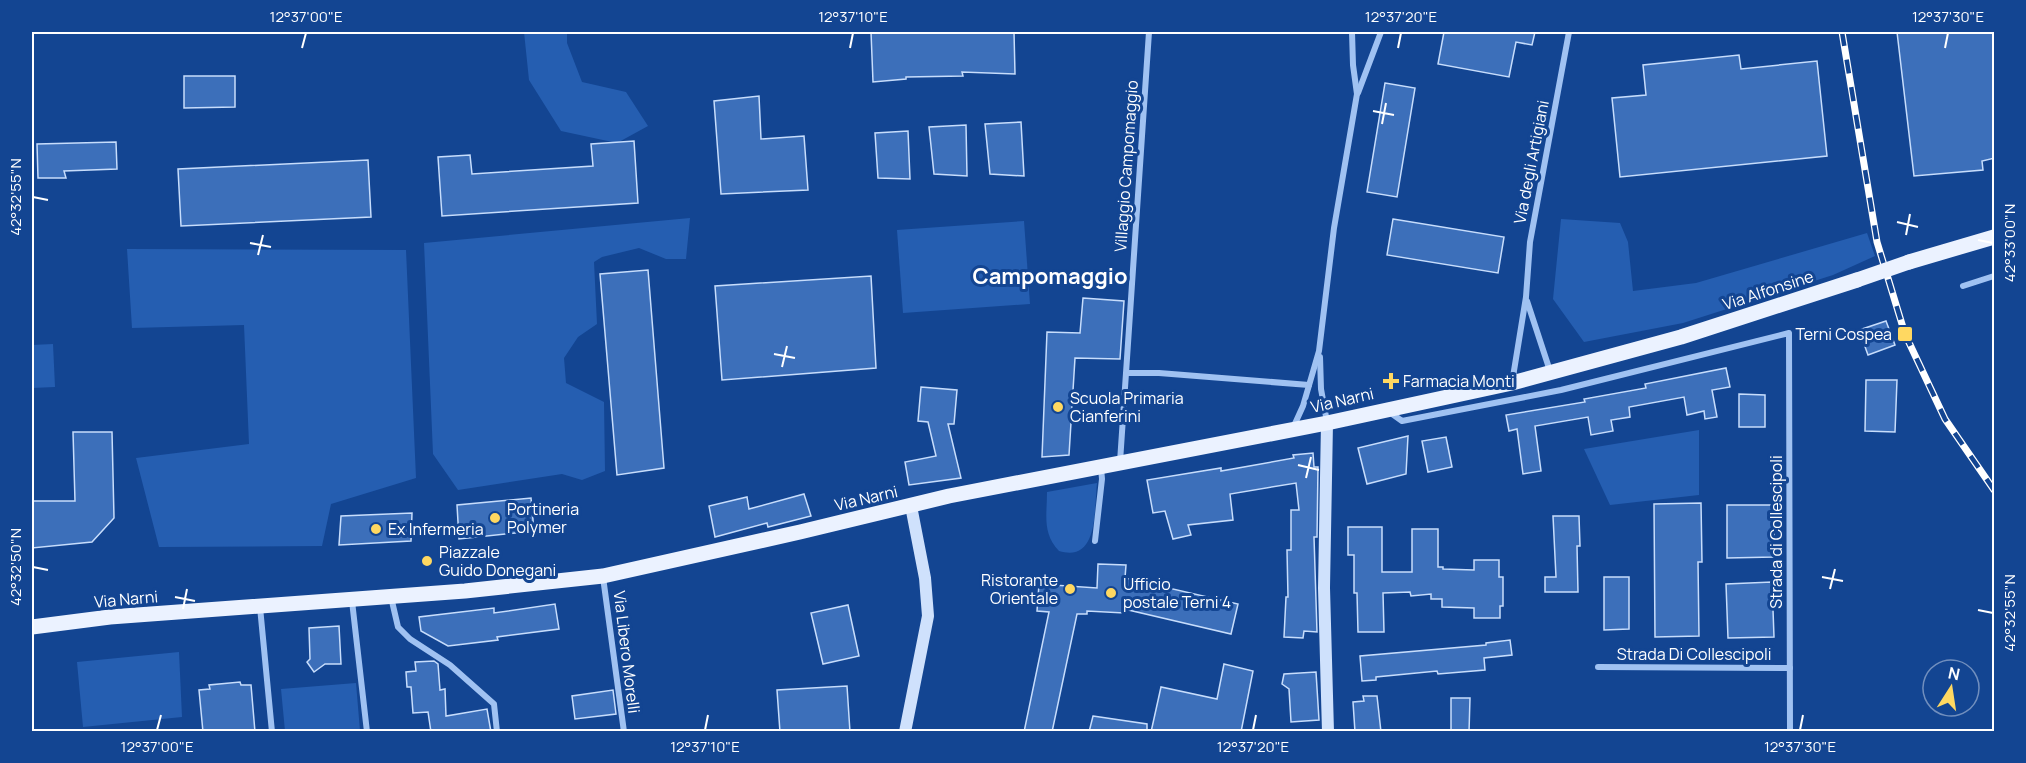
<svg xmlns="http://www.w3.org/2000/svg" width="2026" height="763" viewBox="0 0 2026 763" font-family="Manrope,sans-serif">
<rect width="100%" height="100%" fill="#134592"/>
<g fill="#255eb1">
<path d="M524 32H567V43L582 82 626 92 648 126 617 143 561 131 529 80Z"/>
<path d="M690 218 686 259H666L639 248 602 257 594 262 597 324 578 337 564 358 566 383 604 402 605 471 582 480 562 474 458 490 433 454 424 243Z"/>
<path d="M1561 219 1620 223 1628 242 1633 291 1696 283 1867 233 1875 256 1833 275 1683 323 1584 342 1553 299Z"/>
<path d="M1024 221 1030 304 903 313 897 230Z"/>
<path d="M127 249 406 250 416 478 331 504 322 546 159 547 136 458 249 444 244 325 132 328Z"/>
<path d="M53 344 55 387 32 388V345Z"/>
<path d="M1699 430V495L1610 505 1584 449Z"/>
<path d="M1097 483C1094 509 1099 563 1059 551 1042 533 1047 515 1047 492Z"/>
<path d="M179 652 182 717 83 727 77 662Z"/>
<path d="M356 683 360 731H285L281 689Z"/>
</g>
<g fill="#3c6fba" stroke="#c7ddfc" stroke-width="1.5">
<path d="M871 32H1014L1015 74 962 72 963 76 906 77V79L873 82Z"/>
<path d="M1444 32H1535L1532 45 1516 42 1509 77 1438 64Z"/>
<path d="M1897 32H1995V158L1982 161 1983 170 1914 176Z"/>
<path d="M1739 55 1741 69 1817 61 1827 156 1620 177 1612 98 1646 95 1643 65Z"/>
<path d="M184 76H235V107L184 108Z"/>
<path d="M1385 83 1415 88 1397 197 1367 192Z"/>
<path d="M759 96 761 139 804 136 808 190 721 194 714 101Z"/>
<path d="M1021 122 1024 176 990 174 985 124Z"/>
<path d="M966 125 967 176 934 174 929 127Z"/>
<path d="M908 131 910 179 878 178 875 133Z"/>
<path d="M634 141 638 203 442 216 438 157 470 155 472 174 593 166 591 144Z"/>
<path d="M116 142 117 169 64 171 66 178H38L37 144Z"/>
<path d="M368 160 371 217 181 226 178 169Z"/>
<path d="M1393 219 1504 237 1498 273 1387 255Z"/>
<path d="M648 270 664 468 617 475 600 274Z"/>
<path d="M871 276 876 368 722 380 715 286Z"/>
<path d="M1083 298 1124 301 1120 359 1075 358 1069 455 1042 457 1047 332 1080 333Z"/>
<path d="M1886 321 1895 345 1868 355 1859 330Z"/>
<path d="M1726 368 1730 387 1712 390 1717 417 1705 419 1704 411 1687 415 1684 397 1629 407 1630 417 1611 420 1613 431 1591 435 1588 417 1535 426 1541 471 1523 474 1517 429 1509 431 1506 415 1585 402 1584 399 1646 388 1645 384Z"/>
<path d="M1866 380H1897L1895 432 1865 431Z"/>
<path d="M921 387 957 390 954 424H948L961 478 909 485 905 462 936 456 928 422 918 421Z"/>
<path d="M1739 394 1765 395V427H1739Z"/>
<path d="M73 432H112L114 518 92 542 32 548V501H75Z"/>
<path d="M1408 436 1406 474 1367 484 1358 448Z"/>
<path d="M1446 437 1452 467 1428 472 1422 441Z"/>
<path d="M1313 453 1314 467H1318L1317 537H1314L1317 632 1304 631 1303 638 1284 637 1286 597H1288L1287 550H1291V510H1299L1296 483 1230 494 1233 520 1188 525 1191 535 1173 539 1165 511 1153 513 1147 480 1221 468V471L1294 458 1293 455Z"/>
<path d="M804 494 811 516 768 527 767 523 715 537 709 506 747 497 749 509Z"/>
<path d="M531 498 534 531 459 539 457 505Z"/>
<path d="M1701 503 1702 562H1698L1699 636 1655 637 1654 504Z"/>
<path d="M1727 505H1774V557L1727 558Z"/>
<path d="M412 513 411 541 339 545 341 516Z"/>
<path d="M1553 516H1579L1580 546H1577L1578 592H1545V577H1556Z"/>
<path d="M1348 527H1382V572H1412V529H1438V567H1443V569L1474 570V560H1499V577H1503V606H1500V618H1474V608L1442 607V599H1431V594L1411 596 1410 592 1383 593 1384 632H1358L1357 593H1354V555H1348Z"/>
<path d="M1098 564 1126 565 1125 578 1238 604 1231 634 1124 609V613L1087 611V614H1077L1052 732H1024L1049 612 1037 611 1039 584 1097 588Z"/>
<path d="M1604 577H1629V629L1604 630Z"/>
<path d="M1772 582 1774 637 1728 638 1726 584Z"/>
<path d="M555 604 559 629 497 637 498 640 448 646 421 631 419 617 494 608V613Z"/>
<path d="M848 605 859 656 823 664 811 613Z"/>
<path d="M339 626 341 664H325L314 672 307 662 310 659 309 628Z"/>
<path d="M1510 640 1512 655 1484 658 1485 670 1438 674 1437 671 1376 677V680L1362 681 1360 656 1486 645V643Z"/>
<path d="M434 661 438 664 440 690 445 689 446 716 487 709 491 732H431L428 712 413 713 411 687H407L406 672 416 671 415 662Z"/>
<path d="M1224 664 1253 671 1241 732H1151L1161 687 1217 699Z"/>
<path d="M1316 672 1319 720 1291 722 1289 689 1282 684 1284 674Z"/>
<path d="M240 682 241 685H251L255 732H203L199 690 210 689 209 685Z"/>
<path d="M847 686 850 732H780L777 690Z"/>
<path d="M613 690 616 714 575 719 572 696Z"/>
<path d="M1363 696H1377L1381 732H1355L1353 702 1364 701Z"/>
<path d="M1451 698H1470L1469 732H1451Z"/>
<path d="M1093 716 1147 724V732H1089Z"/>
</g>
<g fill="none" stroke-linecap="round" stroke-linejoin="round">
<g stroke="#a0c2f2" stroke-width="6">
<path d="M1358 93 1381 32"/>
<path d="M1963 286 1994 276"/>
<path d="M1527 301 1550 371"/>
<path d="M1320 357 1321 389 1327 422"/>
<path d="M1127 373H1159L1309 385"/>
<path d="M1512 383 1526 297 1530 242 1569 32"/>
<path d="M1388 411 1402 421 1561 390 1789 333 1790 732"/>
<path d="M1293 428 1303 406 1319 351 1334 228 1357 94 1353 65 1352 32"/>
<path d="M1120 462 1149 32"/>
<path d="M1095 541 1102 479 1101 468"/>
<path d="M603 577 624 732"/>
<path d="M391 597 398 627 410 639 450 665 494 704 497 732"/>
<path d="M352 601 367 732"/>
<path d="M260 607 272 732"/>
<path d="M1598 667 1790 668"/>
</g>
<g stroke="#cfe1fc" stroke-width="12">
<path d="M1327 423 1324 588 1328 732"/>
<path d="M905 732 928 616 925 578 911 506"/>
</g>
<g stroke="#ebf2ff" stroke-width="15">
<path d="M1909 262 1994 237"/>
<path d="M32 627 110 617 465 591 603 576 800 532 949 496 1327 423 1512 383 1681 337 1857 280"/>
</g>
<g stroke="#fff" stroke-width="7">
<path id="rail" d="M1842 32 1877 242 1905 334 1945 419 1994 490"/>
</g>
<use href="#rail" stroke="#134592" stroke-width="4.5" stroke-dasharray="14" stroke-linecap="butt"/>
<path stroke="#ebf2ff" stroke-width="15" d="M1857 280 1909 262"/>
</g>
<path fill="none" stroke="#fff" stroke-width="2" d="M302 48 306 33M850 48 853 33M1398 48 1401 33M1945 48 1948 33M1373 111 1394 115M1382 124 1386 103M33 197 48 200M1897 222 1918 227M1906 235 1910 214M1978 240 1993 243M250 243 271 247M258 255 263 235M774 354 795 358M782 367 787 346M1298 465 1319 470M1306 478 1311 457M33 567 48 570M1822 577 1843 581M1830 589 1835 569M175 597 195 601M183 609 187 589M1978 610 1993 613M157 730 161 715M705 730 708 715M1253 730 1256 715M1800 730 1803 715"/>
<g fill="#ffd861" stroke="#134592" stroke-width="2">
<rect x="1897" y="326" width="16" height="16" rx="3"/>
<path d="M1388 372h6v6h6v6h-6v6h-6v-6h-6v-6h6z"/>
<circle cx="1058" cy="407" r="6"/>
<circle cx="495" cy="518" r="6"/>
<circle cx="376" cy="529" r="6"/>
<circle cx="427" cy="561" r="6"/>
<circle cx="1070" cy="589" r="6"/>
<circle cx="1111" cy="593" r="6"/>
</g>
<g text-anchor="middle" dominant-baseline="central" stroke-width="6" stroke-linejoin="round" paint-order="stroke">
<g font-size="16" fill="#fff" stroke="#134592">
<text transform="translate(1531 162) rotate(-79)">Via degli Artigiani</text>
<text transform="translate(1126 166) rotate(-86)">Villaggio Campomaggio</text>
<text transform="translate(1768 290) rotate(-18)">Via Alfonsine</text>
<text transform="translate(1342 400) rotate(-13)">Via Narni</text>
<text transform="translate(866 498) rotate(-13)">Via Narni</text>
<text transform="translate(1776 532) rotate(-90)">Strada di Collescipoli</text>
<text transform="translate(126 599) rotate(-5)">Via Narni</text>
<text transform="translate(627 652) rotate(83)">Via Libero Morelli</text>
<text x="1694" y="654">Strada Di Collescipoli</text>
</g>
<g font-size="16" fill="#fff" stroke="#134592" text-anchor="start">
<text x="1892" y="334" text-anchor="end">Terni Cospea</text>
<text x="1403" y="381">Farmacia Monti</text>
<text x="1070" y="398">Scuola Primaria<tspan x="1070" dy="18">Cianferini</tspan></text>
<text x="507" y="509">Portineria<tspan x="507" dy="18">Polymer</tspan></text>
<text x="388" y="529">Ex Infermeria</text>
<text x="439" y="552">Piazzale<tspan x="439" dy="18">Guido Donegani</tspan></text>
<text x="1058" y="580" text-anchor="end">Ristorante<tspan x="1058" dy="18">Orientale</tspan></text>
<text x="1123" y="584">Ufficio<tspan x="1123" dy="18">postale Terni 4</tspan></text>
</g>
<g font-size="22" font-weight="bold" fill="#fff" stroke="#134592">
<text x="1050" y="276">Campomaggio</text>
</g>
</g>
<rect width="2026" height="763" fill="none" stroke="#134592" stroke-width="66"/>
<g transform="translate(1951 688) rotate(12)"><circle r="28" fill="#134592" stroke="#718fbe" stroke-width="1.5"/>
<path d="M0-4.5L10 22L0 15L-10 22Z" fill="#ffd861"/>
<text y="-9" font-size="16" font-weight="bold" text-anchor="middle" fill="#ffffff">N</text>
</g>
<rect x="33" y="33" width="1960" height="697" fill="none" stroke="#fff" stroke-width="2"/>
<g font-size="15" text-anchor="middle" fill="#fff">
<text x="306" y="22">12°37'00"E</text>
<text x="853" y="22">12°37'10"E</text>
<text x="1401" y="22">12°37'20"E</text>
<text x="1948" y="22">12°37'30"E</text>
<text transform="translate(16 197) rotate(-90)" y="5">42°32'55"N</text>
<text transform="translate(2010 243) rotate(-90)" y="5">42°33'00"N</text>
<text transform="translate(16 567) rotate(-90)" y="5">42°32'50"N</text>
<text transform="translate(2010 613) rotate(-90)" y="5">42°32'55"N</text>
<text x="157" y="752">12°37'00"E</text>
<text x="705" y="752">12°37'10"E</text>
<text x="1253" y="752">12°37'20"E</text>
<text x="1800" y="752">12°37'30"E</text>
</g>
</svg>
